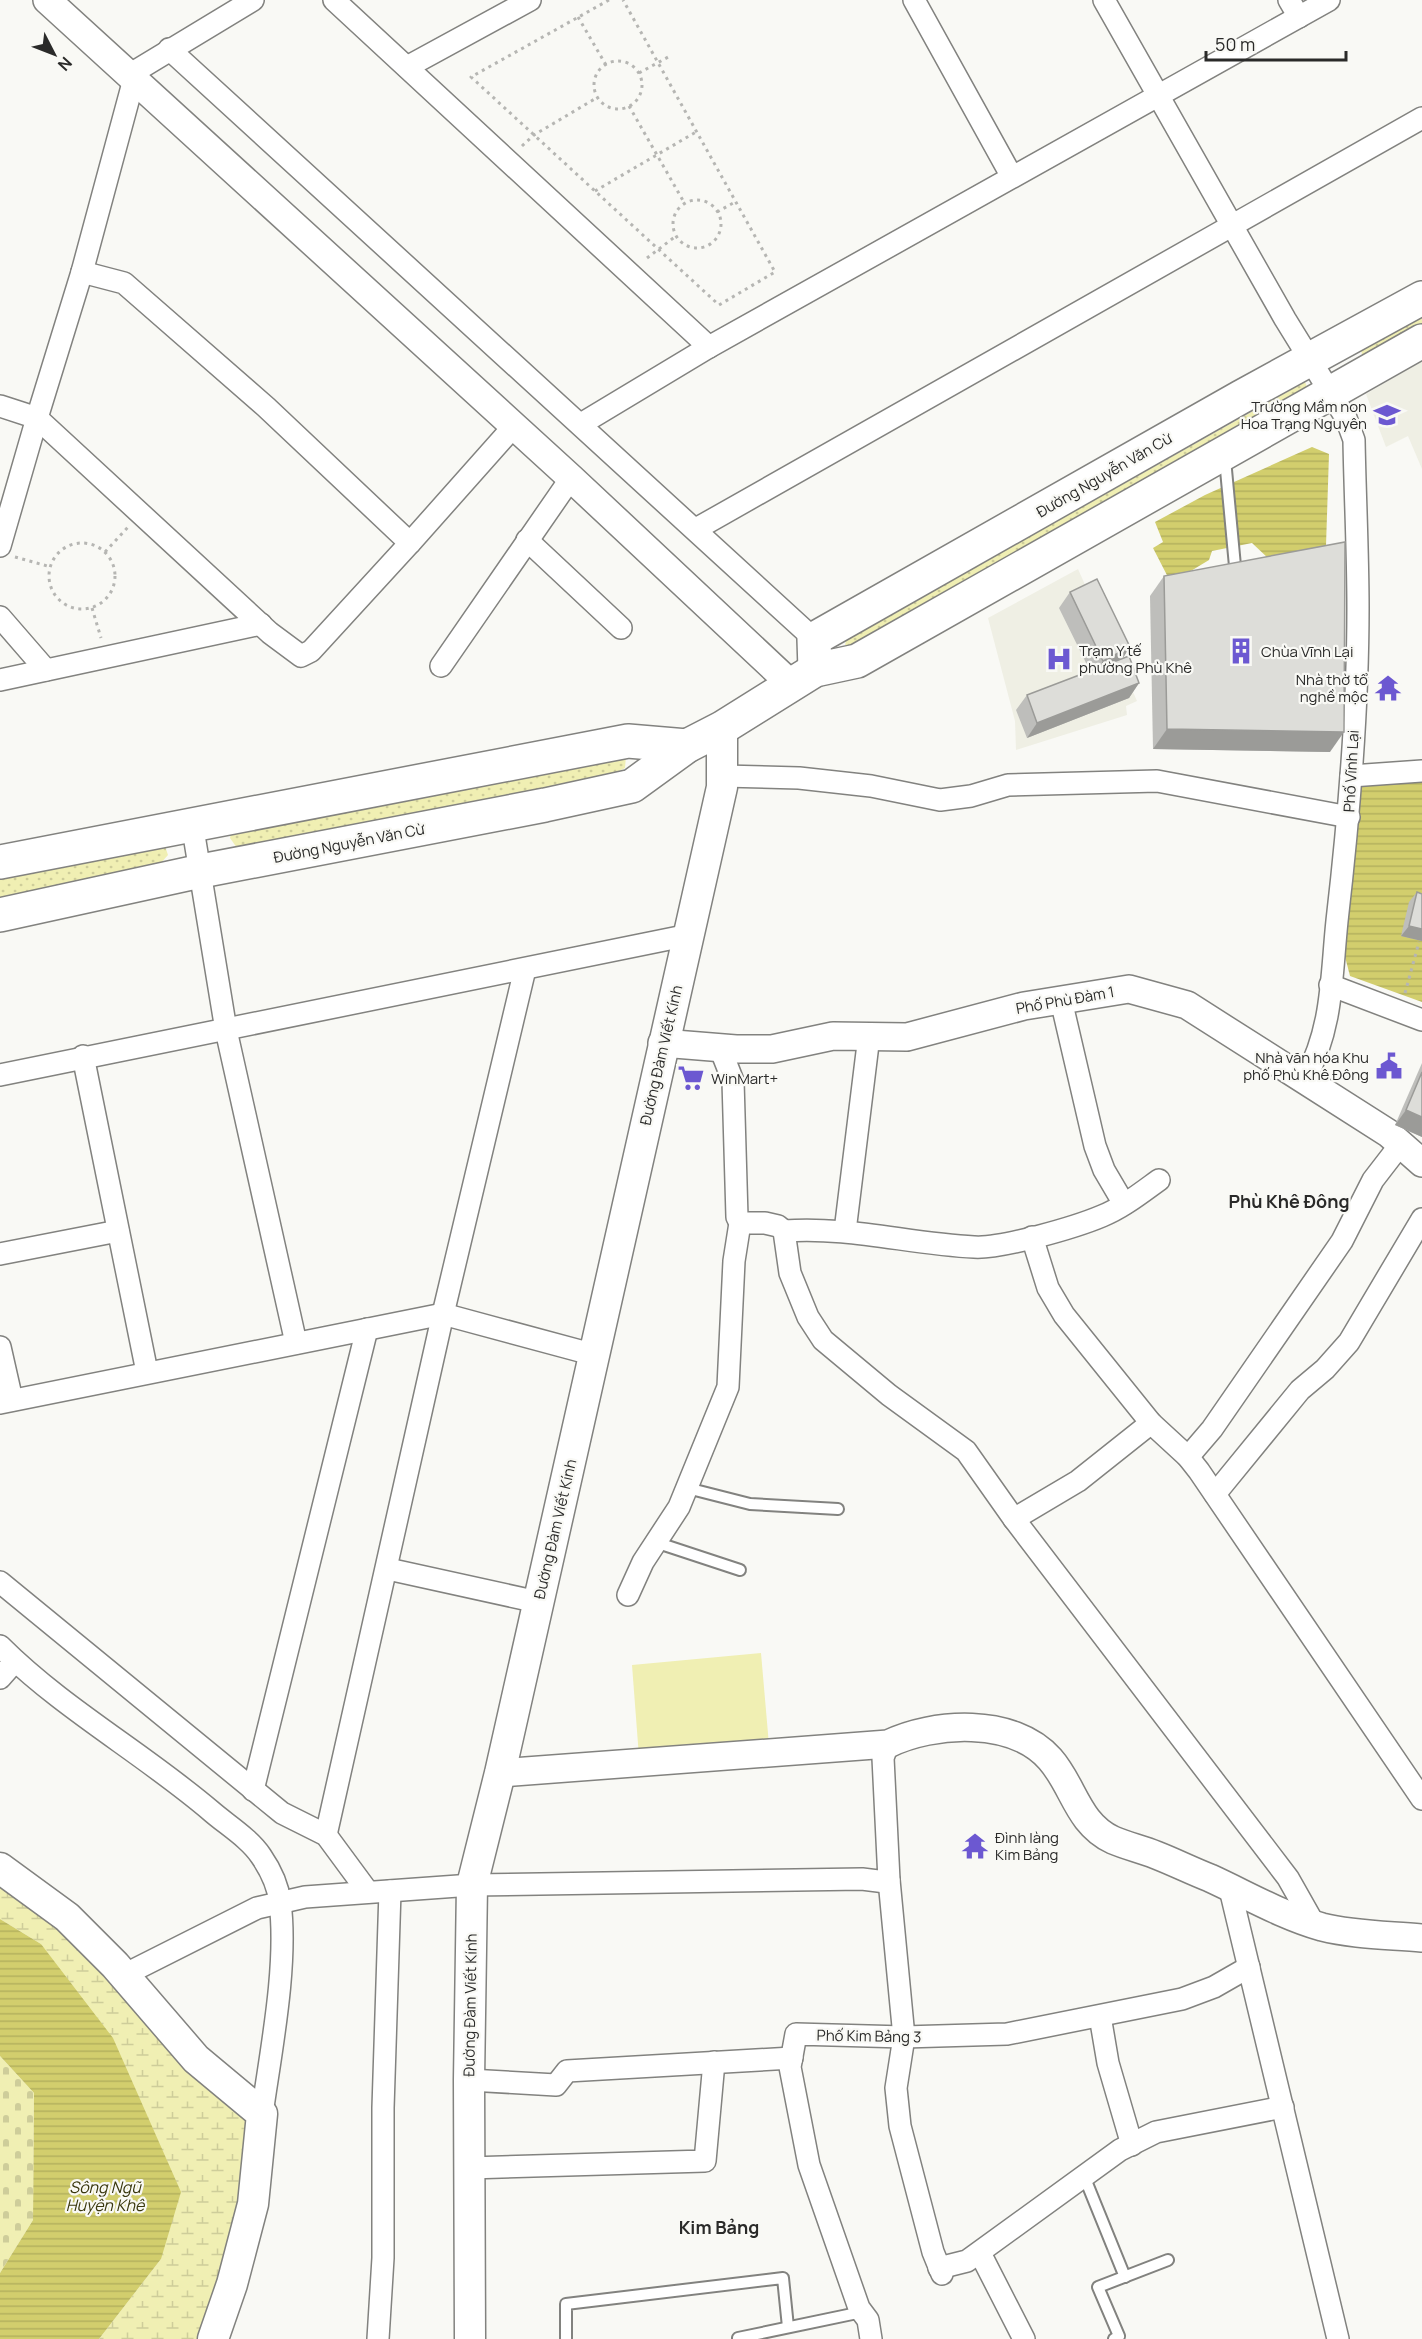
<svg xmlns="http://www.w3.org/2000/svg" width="1422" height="2339" viewBox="0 0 1422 2339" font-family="Manrope,sans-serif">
<defs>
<pattern id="grass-dots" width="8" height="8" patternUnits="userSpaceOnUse" patternTransform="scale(1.5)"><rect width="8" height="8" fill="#f0efb3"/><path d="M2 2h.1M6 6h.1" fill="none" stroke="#cecd9a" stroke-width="1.8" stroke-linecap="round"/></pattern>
<pattern id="wetland-marsh" width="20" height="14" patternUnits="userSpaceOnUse" patternTransform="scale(1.5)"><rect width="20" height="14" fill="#f0efb3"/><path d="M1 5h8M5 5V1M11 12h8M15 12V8" fill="none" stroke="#cecd9a"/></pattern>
<pattern id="cemetery-stones" width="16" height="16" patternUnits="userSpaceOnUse" patternTransform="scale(1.5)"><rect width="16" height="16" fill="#f0efb3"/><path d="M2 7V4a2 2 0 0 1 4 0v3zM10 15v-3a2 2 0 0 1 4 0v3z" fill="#cecd9a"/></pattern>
<pattern id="water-rules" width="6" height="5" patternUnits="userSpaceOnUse" patternTransform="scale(1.5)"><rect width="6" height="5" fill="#d2ce6d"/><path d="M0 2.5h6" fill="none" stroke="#b4b15e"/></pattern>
</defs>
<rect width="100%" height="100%" fill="#f9f9f5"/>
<g fill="#efefe4">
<path d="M1422 361V469L1408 436 1386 447 1366 394Z"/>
<path d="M1078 569 1137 701 1126 706 1127 715 1016 750 1015 721 988 618Z"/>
</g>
<g fill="url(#grass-dots)">
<path d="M1422 316V324L1365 356 1362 355 1361 349Z"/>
<path d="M1305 382 1307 387 1305 389 854 645H845L846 641 897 611Z"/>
<path d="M626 756 625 768 615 773 244 849 237 848 230 838 231 833Z"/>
<path d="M165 846 168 855 160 864 0 898V874Z"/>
</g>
<path fill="url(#wetland-marsh)" d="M0 1867 262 2114 213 2339H99L161 2259 41 1944 0 1919Z"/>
<path fill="url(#cemetery-stones)" d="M0 2056 34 2093 33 2220 0 2273Z"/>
<path fill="#f0efb3" d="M761 1653 769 1745 639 1757 632 1665Z"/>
<g fill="url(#water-rules)">
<path d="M1312 447 1329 454 1326 546 1269 559 1252 543 1212 551 1209 560 1171 583 1153 548 1163 542 1155 522 1205 495Z"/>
<path d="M1422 779V1002L1350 976 1343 949 1359 790 1367 782Z"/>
<path d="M0 1919 41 1944 113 2038 181 2192 161 2259 99 2339H0V2273L33 2220 34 2093 0 2056Z"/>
</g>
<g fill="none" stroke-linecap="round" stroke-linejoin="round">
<g stroke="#82827f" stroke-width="14">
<g id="service">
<path d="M1225 459 1235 566"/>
<path d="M687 1488 750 1504 838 1509"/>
<path d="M655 1542 740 1570"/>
<path d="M1084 2176 1125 2277"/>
<path d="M738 2338 862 2312"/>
<path d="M566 2339V2304L783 2278 788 2327"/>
<path d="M1114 2339 1119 2336 1098 2287 1168 2260"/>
</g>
</g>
<g stroke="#82827f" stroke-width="24">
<g id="minor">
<path d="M334 0 709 347"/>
<path d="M914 0 1012 177"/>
<path d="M1104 0 1285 319 1346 418 1354 440C1355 496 1358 552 1358 608 1358 713 1349 817 1337 921 1331 979 1333 1027 1305 1079"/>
<path d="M1289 0 1299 17"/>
<path d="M169 49 814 639"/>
<path d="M407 67 530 0"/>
<path d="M129 75 253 0"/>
<path d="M134 79 82 272 37 418 270 633 301 656 311 651 410 543"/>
<path d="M82 272 124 283 266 407 410 543 514 426"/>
<path d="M0 406 37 418 0 546"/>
<path d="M581 424 709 347 1329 0"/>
<path d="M696 529 1422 118"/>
<path d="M527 540 621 628"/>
<path d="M0 617 46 670"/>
<path d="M441 666 571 478"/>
<path d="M0 680 261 624"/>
<path d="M723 776 799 778 871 786 940 800 971 796 1008 785 1157 781 1349 817"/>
<path d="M1351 776 1422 771"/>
<path d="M192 823 226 1030 296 1343"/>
<path d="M1330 985 1422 1020"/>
<path d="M1061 1000 1095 1146 1104 1170 1124 1204"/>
<path d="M720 1048 733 1081 737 1217 740 1223H765L778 1226 784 1231 790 1273 808 1317 823 1340 889 1395 966 1451 1014 1519 1288 1878 1314 1924"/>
<path d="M83 1056 147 1372"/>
<path d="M0 1075 689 935"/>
<path d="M784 1231C848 1226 910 1244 974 1247 1001 1249 1076 1227 1102 1216 1122 1208 1141 1193 1159 1180"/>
<path d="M845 1231 869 1036"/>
<path d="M1032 1237 1048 1288 1064 1315 1151 1423 1188 1457 1199 1471 1422 1799"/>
<path d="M0 1254 118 1231"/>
<path d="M0 1347 12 1400"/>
<path d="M0 1403 443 1314 595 1355"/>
<path d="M1188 1457 1212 1429 1342 1241 1373 1180 1400 1145"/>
<path d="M1215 1494 1300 1390 1325 1369 1349 1342 1422 1219"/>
<path d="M1014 1519 1078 1481 1151 1423"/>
<path d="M388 1569 538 1602"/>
<path d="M0 1582 282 1813 326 1835 368 1892"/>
<path d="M628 1595 643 1562 679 1507 728 1387 734 1261 740 1223"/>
<path d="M0 1646C63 1709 143 1753 211 1811 227 1825 249 1838 261 1856 270 1869 278 1886 280 1902 288 1965 271 2050 262 2114"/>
<path d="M0 1678 15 1661"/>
<path d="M253 1790 367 1329"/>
<path d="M326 1835 443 1314 525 969"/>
<path d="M889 1880 904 2037 896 2088 900 2126 933 2252 942 2274"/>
<path d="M1230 1889 1338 2339"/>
<path d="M124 1975 257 1908 305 1897 472 1885 862 1879 886 1882 889 1880 883 1758 888 1744"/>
<path d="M1100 2016 1108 2063 1132 2145"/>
<path d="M469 2080 556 2085 567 2071 792 2058"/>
<path d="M469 2168 705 2161 714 2062"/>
<path d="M980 2253 1024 2339"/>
<path d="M939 2268 967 2261 1120 2150 1156 2132 1283 2107"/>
<path d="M378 2339 383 2258V2108L390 1891"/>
<path d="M871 2339 868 2320 859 2308 809 2165 790 2067 796 2034 904 2037 1007 2034 1182 1999 1214 1987 1249 1967"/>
</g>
</g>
<g stroke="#82827f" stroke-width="30">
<g id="tertiary">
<path d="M47 0 571 478 792 685"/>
<path d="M662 1043 736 1049H772L833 1036 907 1037 1024 1006 1129 989 1187 1005 1388 1133 1422 1163"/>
<path d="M500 1773 888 1744C933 1722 1013 1717 1050 1759 1074 1786 1077 1823 1113 1840 1127 1846 1141 1849 1156 1855 1174 1862 1192 1871 1210 1878 1247 1895 1283 1916 1322 1927 1353 1935 1390 1935 1422 1938"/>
</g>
</g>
<g stroke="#82827f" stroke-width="33">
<g id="secondary">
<path d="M0 1868 67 1917 115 1965 196 2059 262 2114 253 2204 232 2284 213 2339"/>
<path d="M470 2339 469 2080 472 1885 500 1773 722 787V728"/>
</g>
</g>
<g stroke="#82827f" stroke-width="36">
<g id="primary">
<path d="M815 670 814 639 1241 397 1422 298"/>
<path d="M0 862 628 741 687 746"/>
<path d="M0 915 201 871 545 805 632 786 687 746 722 728 815 670 857 661 1422 341"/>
</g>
</g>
<g stroke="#b6b6b3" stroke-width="3" stroke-dasharray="3 4.5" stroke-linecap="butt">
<path d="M609 0 471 77 719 305 775 272 623 0"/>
<path d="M578 17 606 65"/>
<circle cx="618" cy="85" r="24"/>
<path d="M639 73 670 56"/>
<path d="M629 106 685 204"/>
<path d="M522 146 534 135 598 97"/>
<path d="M595 191 696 132"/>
<circle cx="697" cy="224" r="24"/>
<path d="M717 212 735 202"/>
<path d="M647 258 676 236"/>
<circle cx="82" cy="576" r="33"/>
<path d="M105 552 128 527"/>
<path d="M15 557 51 567"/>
<path d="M92 608 101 638"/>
<path d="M1405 993 1419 942"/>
</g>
<use href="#service" stroke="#fff" stroke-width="10"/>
<use href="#minor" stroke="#fff" stroke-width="21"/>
<use href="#tertiary" stroke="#fff" stroke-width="27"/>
<use href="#secondary" stroke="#fff" stroke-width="30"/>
<use href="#primary" stroke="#fff" stroke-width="33"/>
</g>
<g fill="#bebebb">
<path d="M1164 576 1330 752 1153 749 1150 596Z"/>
<path d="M1070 592 1130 647 1123 658 1139 683 1129 698 1027 738 1016 710 1027 695 1090 671 1059 608Z"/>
<path d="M1417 892 1422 894V941L1401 936 1409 902Z"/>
<path d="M1422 1063V1137L1395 1125Z"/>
</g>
<g fill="#9b9b98">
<path d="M1130 647 1120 662 1093 676 1103 661Z"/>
<path d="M1139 683 1129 698 1027 738 1037 723Z"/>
<path d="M1167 729 1344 732 1330 752 1153 749Z"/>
<path d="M1409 926 1422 929V941L1401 936Z"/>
<path d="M1406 1110 1422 1117V1137L1395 1125Z"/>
</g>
<g fill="#ddddd9" stroke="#9b9b98" stroke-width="1.5">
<path d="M1345 542 1344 732 1167 729 1164 576Z"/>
<path d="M1097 579 1130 647 1103 661 1070 592Z"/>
<path d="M1129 656 1139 683 1037 723 1027 695Z"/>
<path d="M1417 892 1422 894V929L1409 926Z"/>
<path d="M1422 1072V1117L1406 1110Z"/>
</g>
<defs>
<g id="school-bare" transform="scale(2.07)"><path d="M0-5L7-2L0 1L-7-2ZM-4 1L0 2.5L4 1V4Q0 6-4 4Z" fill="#6c58d1" stroke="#f9f9f5" stroke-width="2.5" paint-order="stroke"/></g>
<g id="building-bare" transform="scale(2.07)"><path d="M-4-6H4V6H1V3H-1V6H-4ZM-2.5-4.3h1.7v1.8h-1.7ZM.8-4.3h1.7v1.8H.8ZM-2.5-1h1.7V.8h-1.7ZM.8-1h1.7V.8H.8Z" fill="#6c58d1" stroke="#f9f9f5" stroke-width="2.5" paint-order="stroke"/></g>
<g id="hospital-bare" transform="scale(2.07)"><path d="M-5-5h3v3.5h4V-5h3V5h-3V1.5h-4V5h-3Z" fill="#6c58d1" stroke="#f9f9f5" stroke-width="2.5" paint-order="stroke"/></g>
<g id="temple-bare" transform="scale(2.07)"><path d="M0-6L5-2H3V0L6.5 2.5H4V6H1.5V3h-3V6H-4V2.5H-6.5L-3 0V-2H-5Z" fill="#6c58d1" stroke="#f9f9f5" stroke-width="2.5" paint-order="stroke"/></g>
<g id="civic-bare" transform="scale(2.07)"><path d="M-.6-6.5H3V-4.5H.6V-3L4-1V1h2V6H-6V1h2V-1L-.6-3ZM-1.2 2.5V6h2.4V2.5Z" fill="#6c58d1" stroke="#f9f9f5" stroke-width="2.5" paint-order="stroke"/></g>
<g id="supermarket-bare" transform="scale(2.07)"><path d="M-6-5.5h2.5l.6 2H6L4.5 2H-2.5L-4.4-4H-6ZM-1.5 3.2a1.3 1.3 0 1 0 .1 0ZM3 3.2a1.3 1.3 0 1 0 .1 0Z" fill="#6c58d1" stroke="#f9f9f5" stroke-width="2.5" paint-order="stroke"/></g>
</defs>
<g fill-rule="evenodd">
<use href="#school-bare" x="1387" y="415"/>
<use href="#building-bare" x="1241" y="651"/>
<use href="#hospital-bare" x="1059" y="659"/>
<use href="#temple-bare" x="1388" y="688"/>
<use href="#civic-bare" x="1389" y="1066"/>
<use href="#supermarket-bare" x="691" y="1078"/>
<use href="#temple-bare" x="975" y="1846"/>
</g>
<g text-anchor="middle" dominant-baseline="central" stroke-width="4.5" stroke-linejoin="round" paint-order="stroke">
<g font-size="15" fill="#2a2a29" stroke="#f9f9f5" text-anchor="start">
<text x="1367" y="406" text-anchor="end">Trường Mầm non<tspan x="1367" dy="17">Hoa Trạng Nguyên</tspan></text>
<text x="1079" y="650">Trạm Y tế<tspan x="1079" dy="17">phường Phù Khê</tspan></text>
<text x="1261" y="651">Chùa Vĩnh Lại</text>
<text x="1368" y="679" text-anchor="end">Nhà thờ tổ<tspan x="1368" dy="17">nghề mộc</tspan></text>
<text x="1369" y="1057" text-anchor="end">Nhà văn hóa Khu<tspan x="1369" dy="17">phố Phù Khê Đông</tspan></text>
<text x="711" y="1078">WinMart+</text>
<text x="995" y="1837">Đình làng<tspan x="995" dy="17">Kim Bảng</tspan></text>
</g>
<g font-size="15" fill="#2a2a29" stroke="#f9f9f5">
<text transform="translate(1104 475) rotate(-30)">Đường Nguyễn Văn Cừ</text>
<text transform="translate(1351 771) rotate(-87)">Phố Vĩnh Lại</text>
<text transform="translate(349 843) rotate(-11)">Đường Nguyễn Văn Cừ</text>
<text transform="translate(1065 1000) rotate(-10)">Phố Phù Đàm 1</text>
<text transform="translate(661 1055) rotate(-77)">Đường Đàm Viết Kính</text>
<text transform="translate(555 1529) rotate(-77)">Đường Đàm Viết Kính</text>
<text transform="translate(470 2005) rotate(-89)">Đường Đàm Viết Kính</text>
<text transform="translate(869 2036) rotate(1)">Phố Kim Bảng 3</text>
</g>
<g font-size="16" font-style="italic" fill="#39370d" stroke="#f9f9f5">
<text x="105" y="2187">Sông Ngũ<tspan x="105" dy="18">Huyện Khê</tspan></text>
</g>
<g font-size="18" font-weight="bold" fill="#2a2a29" stroke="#f9f9f5">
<text x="1289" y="1201">Phù Khê Đông</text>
<text x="719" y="2227">Kim Bảng</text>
</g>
</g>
<g transform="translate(54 54) rotate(132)" stroke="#f9f9f5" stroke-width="4.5" paint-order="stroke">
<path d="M0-4.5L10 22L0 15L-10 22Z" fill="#2a2a29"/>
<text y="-9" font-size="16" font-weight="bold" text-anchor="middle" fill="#2a2a29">N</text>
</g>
<path d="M1206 51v9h140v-9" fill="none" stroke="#2a2a29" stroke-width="3"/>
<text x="1215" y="51" font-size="18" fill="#2a2a29" stroke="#f9f9f5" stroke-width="4.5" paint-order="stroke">50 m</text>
</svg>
